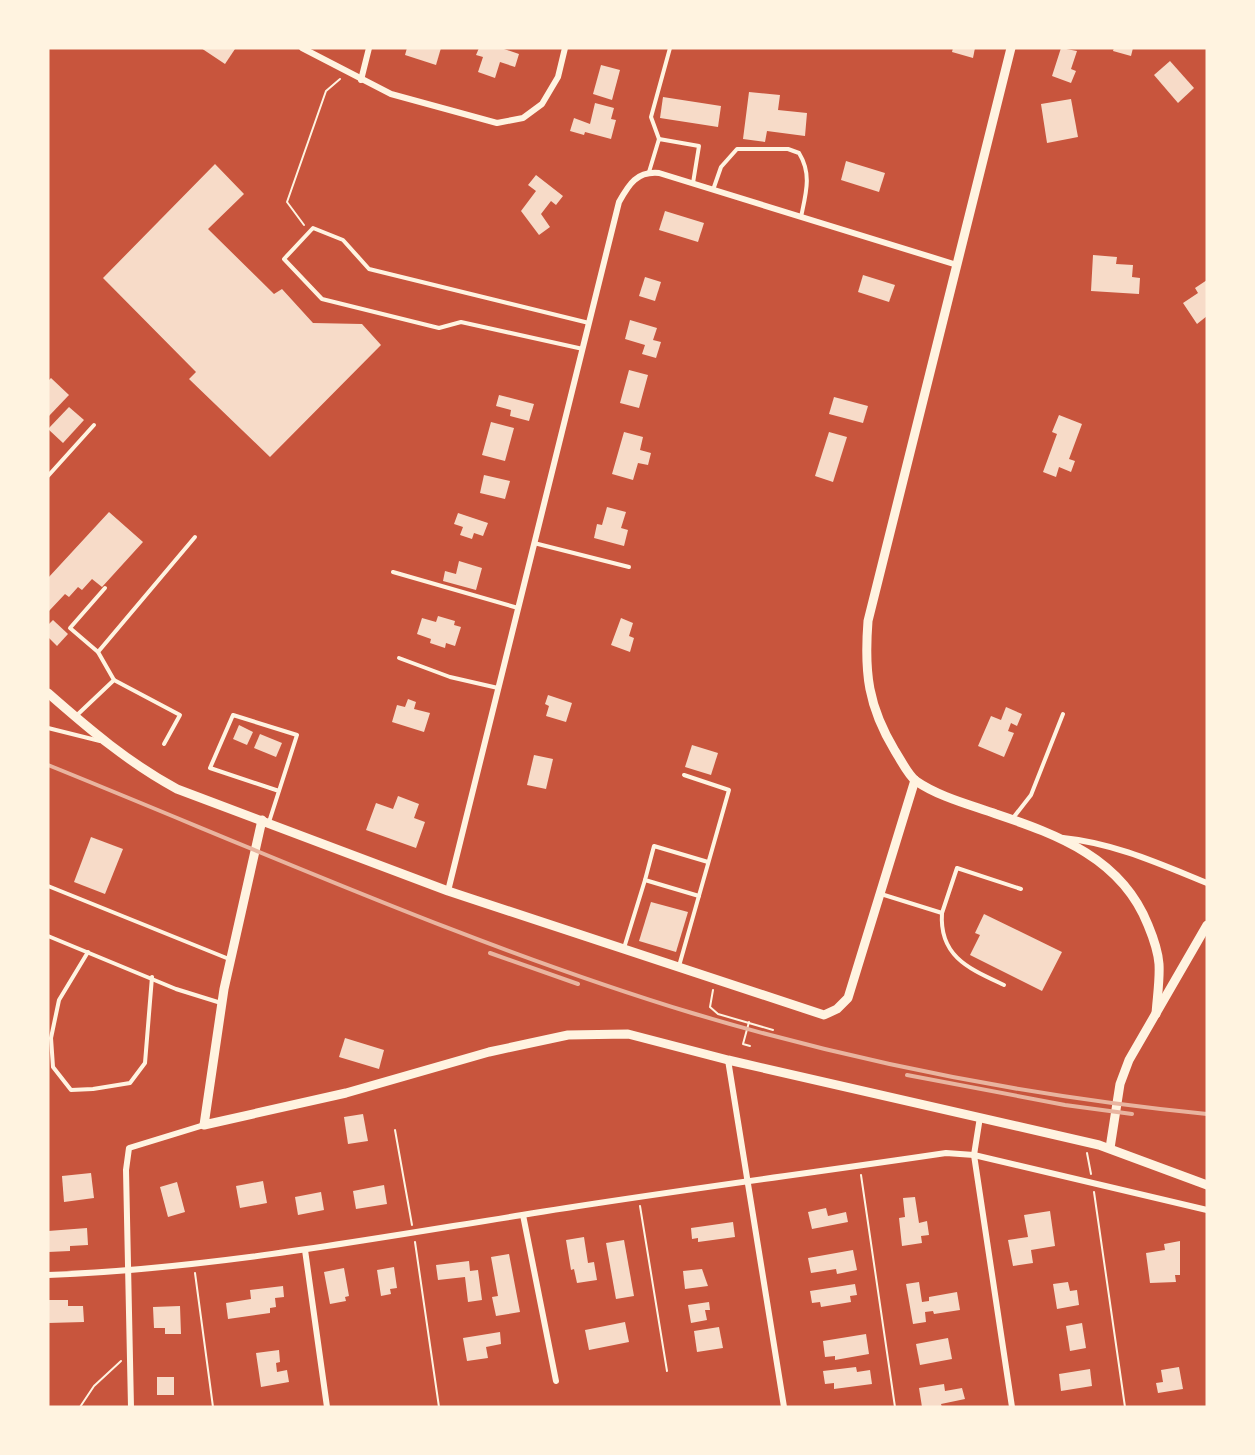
<svg xmlns="http://www.w3.org/2000/svg" width="1255" height="1455" viewBox="0 0 1255 1455" font-family="'Noto Sans',sans-serif">
<rect width="100%" height="100%" fill="#c8553d"/>
<g fill="#f7dbc8">
<path d="M201 48H234L235 49 225 64Z"/>
<path d="M407 48H441L436 65 405 55Z"/>
<path d="M479 48H501L519 54 515 67 500 62 495 78 478 72 483 57 476 55Z"/>
<path d="M953 48H975L973 58 952 52Z"/>
<path d="M1061 48 1077 51 1071 69 1076 71 1071 83 1052 76Z"/>
<path d="M1114 48H1133L1131 56 1113 51Z"/>
<path d="M1170 61 1194 88 1178 103 1154 75Z"/>
<path d="M601 65 620 70 612 100 593 94Z"/>
<path d="M749 92 780 95 778 110 807 113 805 136 767 131 765 142 743 139Z"/>
<path d="M663 97 721 106 718 127 660 118Z"/>
<path d="M1071 99 1078 137 1047 143 1041 104Z"/>
<path d="M595 103 614 108 611 119 616 120 611 139 585 132 584 135 570 131 574 118 590 124Z"/>
<path d="M846 161 885 173 879 192 841 180Z"/>
<path d="M215 164 244 194 208 229 274 294 282 289 313 323 362 324 381 345 270 457 189 379 196 372 103 278Z"/>
<path d="M536 175 563 196 556 205 551 201 541 214 550 227 539 235 521 211 536 191 528 185Z"/>
<path d="M665 211 704 223 698 242 659 230Z"/>
<path d="M1093 255 1117 257 1116 264 1133 265 1132 277 1140 278 1139 294 1091 291Z"/>
<path d="M863 275 895 285 889 302 858 292Z"/>
<path d="M645 277 661 282 655 301 639 296Z"/>
<path d="M1207 280V316L1197 324 1183 303 1198 293 1195 288Z"/>
<path d="M630 320 657 328 653 340 661 342 656 358 642 354 645 345 625 339Z"/>
<path d="M629 370 648 375 639 408 620 403Z"/>
<path d="M51 378 69 395 48 417V381Z"/>
<path d="M499 395 534 404 529 421 510 416 511 410 496 406Z"/>
<path d="M834 397 868 406 863 423 829 414Z"/>
<path d="M69 407 84 420 63 443 48 429Z"/>
<path d="M1059 415 1082 424 1069 459 1075 461 1071 472 1059 467 1056 477 1043 472 1057 434 1052 432Z"/>
<path d="M491 422 514 428 505 461 482 455Z"/>
<path d="M624 432 643 437 640 450 651 453 648 465 638 463 633 480 612 474Z"/>
<path d="M829 432 847 437 833 482 815 476Z"/>
<path d="M484 475 510 481 505 499 480 493Z"/>
<path d="M607 507 626 512 621 528 628 530 624 546 594 538 597 524 602 525Z"/>
<path d="M109 512 143 542 102 587 92 579 82 590 78 587 69 597 65 594 49 611 48 578Z"/>
<path d="M458 513 488 523 483 536 474 533 472 539 460 535 463 527 454 524Z"/>
<path d="M459 561 482 568 476 590 443 581 445 571 456 574Z"/>
<path d="M438 616 455 621 454 625 461 627 455 646 446 643 445 648 430 643 431 639 417 634 422 618 436 622Z"/>
<path d="M621 618 633 623 629 636 634 638 630 652 611 645Z"/>
<path d="M53 620 68 634 57 646 48 637V625Z"/>
<path d="M548 695 572 703 566 722 546 716 549 706 545 704Z"/>
<path d="M408 699 416 702 414 709 430 713 424 732 392 722 397 705 405 707Z"/>
<path d="M1006 707 1022 714 1017 726 1011 723 1008 731 1014 733 1004 757 978 746 991 716 1001 720Z"/>
<path d="M239 725 253 732 247 745 233 739Z"/>
<path d="M260 734 282 743 276 757 254 748Z"/>
<path d="M692 745 718 753 711 775 685 767Z"/>
<path d="M534 755 553 759 546 789 527 785Z"/>
<path d="M398 796 419 804 414 818 425 822 416 848 366 830 376 803 393 809Z"/>
<path d="M91 837 123 849 105 894 74 882Z"/>
<path d="M651 902 688 912 676 952 639 941Z"/>
<path d="M984 914 1062 952 1042 991 970 955 980 935 975 933Z"/>
<path d="M345 1038 384 1050 379 1069 339 1057Z"/>
<path d="M363 1114 368 1141 348 1144 344 1117Z"/>
<path d="M91 1173 94 1198 64 1202 62 1176Z"/>
<path d="M263 1181 267 1203 240 1208 236 1186Z"/>
<path d="M177 1182 185 1212 168 1217 160 1187Z"/>
<path d="M384 1185 387 1204 356 1209 353 1191Z"/>
<path d="M321 1192 324 1210 298 1215 295 1197Z"/>
<path d="M915 1197 919 1223 927 1221 929 1235 921 1236 922 1243 902 1246 899 1218 905 1217 903 1198Z"/>
<path d="M826 1208 828 1216 846 1212 848 1222 812 1229 808 1212Z"/>
<path d="M1050 1211 1055 1246 1031 1250 1033 1263 1013 1266 1008 1240 1028 1237 1024 1215Z"/>
<path d="M733 1222 735 1237 698 1242V1238L692 1239 691 1228Z"/>
<path d="M87 1228 88 1245 70 1246V1251L48 1252V1231Z"/>
<path d="M584 1237 588 1263 594 1262 597 1280 577 1283 574 1269 571 1270 566 1240Z"/>
<path d="M624 1240 634 1296 616 1299 606 1243Z"/>
<path d="M1180 1241V1275H1175L1176 1282 1150 1283 1146 1253 1165 1250 1164 1244Z"/>
<path d="M853 1250 857 1270 837 1274 836 1269 811 1273 808 1258Z"/>
<path d="M509 1254 520 1312 496 1316 492 1297 498 1296 491 1257Z"/>
<path d="M469 1261 470 1271 478 1270 482 1300 468 1302 465 1277 438 1280 436 1265Z"/>
<path d="M394 1267 397 1288 390 1289 391 1294 381 1296 377 1270Z"/>
<path d="M344 1268 349 1296 345 1297 346 1301 330 1304 324 1272Z"/>
<path d="M702 1269 708 1286 685 1289 683 1271Z"/>
<path d="M919 1282 922 1302 929 1301V1297L957 1292 960 1310 934 1314 933 1311 925 1312 926 1322 913 1324 906 1284Z"/>
<path d="M1068 1282 1070 1291 1077 1290 1079 1305 1057 1309 1053 1284Z"/>
<path d="M855 1284 857 1295 850 1296 851 1302 821 1307 820 1302 812 1303 810 1291Z"/>
<path d="M283 1286 284 1297 275 1298 276 1307 270 1308V1313L228 1319 226 1303 251 1299 250 1290Z"/>
<path d="M48 1300H68V1306H83L84 1322 48 1323Z"/>
<path d="M709 1302 710 1310H705L707 1320 691 1323 688 1305Z"/>
<path d="M180 1306 181 1334H165V1328H154L153 1307Z"/>
<path d="M625 1322 629 1342 589 1350 585 1330Z"/>
<path d="M1082 1323 1086 1348 1070 1351 1066 1326Z"/>
<path d="M719 1327 723 1348 697 1352 694 1331Z"/>
<path d="M500 1332 501 1344 486 1347 488 1358 467 1361 463 1338Z"/>
<path d="M866 1334 869 1354 835 1360V1356L825 1357 823 1341Z"/>
<path d="M948 1338 952 1359 920 1365 916 1344Z"/>
<path d="M279 1350 280 1362 276 1363 277 1372 287 1370 289 1382 261 1387 256 1353Z"/>
<path d="M856 1367 857 1372 870 1370 872 1384 834 1389V1383L825 1384 823 1371Z"/>
<path d="M1179 1367 1183 1389 1158 1393 1156 1383 1163 1382 1161 1370Z"/>
<path d="M1090 1369 1092 1386 1061 1391 1059 1374Z"/>
<rect x="157" y="1377" width="17" height="18"/>
<path d="M944 1384 945 1391 962 1388 965 1399 941 1404 942 1407H922L919 1388Z"/>
</g>
<g fill="none" stroke-linecap="round" stroke-linejoin="round">
<g stroke="#fff3e0" stroke-width="2">
<path d="M304 225 287 202 326 91 340 79"/>
<path d="M713 990 710 1007 718 1014 773 1030"/>
<path d="M749 1022 743 1044 750 1046"/>
<path d="M395 1130 412 1225"/>
<path d="M1087 1153 1091 1174"/>
<path d="M861 1175 895 1407"/>
<path d="M1094 1192 1125 1407"/>
<path d="M640 1206 667 1371"/>
<path d="M415 1242 439 1407"/>
<path d="M195 1273 213 1407"/>
<path d="M80 1407 94 1386 121 1361"/>
</g>
<g stroke="#fff3e0" stroke-width="4">
<path d="M659 139 651 117 670 48"/>
<path d="M649 172 659 139 699 146 693 183"/>
<path d="M713 190 721 167 737 149H788L799 153C812 174 806 193 801 217"/>
<path d="M583 349 461 322 439 328 322 299 284 259 313 228 343 240 369 269 589 323"/>
<path d="M48 476 94 425"/>
<path d="M534 543 629 567"/>
<path d="M393 572 518 608"/>
<path d="M105 588 70 628 98 652 114 680"/>
<path d="M98 652 195 537"/>
<path d="M399 658 450 677 498 688"/>
<path d="M76 716 114 680 180 715 164 744"/>
<path d="M48 728 100 741"/>
<path d="M1013 818 1031 795 1063 714"/>
<path d="M269 822 297 735 233 715 210 768 279 791"/>
<path d="M48 886 229 959"/>
<path d="M881 894 942 913 957 868 1021 889"/>
<path d="M699 896 645 880 654 846 708 862"/>
<path d="M942 913C939 957 970 969 1004 985"/>
<path d="M48 936 176 989 221 1003"/>
<path d="M624 948 645 880"/>
<path d="M88 952 59 1000 51 1038 53 1067 71 1090 93 1089 130 1083 145 1063 152 977"/>
<path d="M679 966 729 790 684 775"/>
</g>
<g stroke="#fff3e0" stroke-width="6">
<path d="M302 48 391 94 497 123 523 118 542 104 558 77 565 48"/>
<path d="M361 80 369 48"/>
<path d="M1063 838C1114 843 1160 864 1207 883"/>
<path d="M448 891 619 202C629 184 637 171 659 173L957 265"/>
<path d="M728 1060 784 1407"/>
<path d="M980 1117 974 1155 1012 1407"/>
<path d="M523 1215 556 1381"/>
<path d="M305 1250 327 1407"/>
<path d="M48 1275C208 1269 365 1240 522 1215 663 1192 805 1174 946 1153L974 1155 1207 1210"/>
<path d="M131 1407 126 1170 129 1148 204 1125"/>
</g>
<g stroke="#fff3e0" stroke-width="9">
<path d="M1011 48 868 621C864 673 868 706 895 751 901 760 908 775 916 781 939 797 971 805 996 814 1059 835 1122 859 1148 925 1153 937 1158 951 1159 964 1160 980 1157 998 1156 1014"/>
<path d="M48 693C89 729 129 763 177 789L448 891 824 1015 837 1009 848 998 915 780"/>
<path d="M262 820 224 989 204 1125 346 1093 489 1052 568 1035 628 1034 728 1060 1099 1145 1207 1185"/>
<path d="M1110 1148 1120 1084 1129 1060 1207 925"/>
</g>
<g stroke="#e9b49f" stroke-width="4">
<path d="M48 765C261 851 472 946 692 1013 859 1063 1034 1097 1207 1114"/>
<path d="M490 953 578 984"/>
<path d="M907 1075 1065 1105 1132 1114"/>
</g>
</g>
<rect width="1255" height="1455" fill="none" stroke="#fff3e0" stroke-width="99"/>
</svg>
